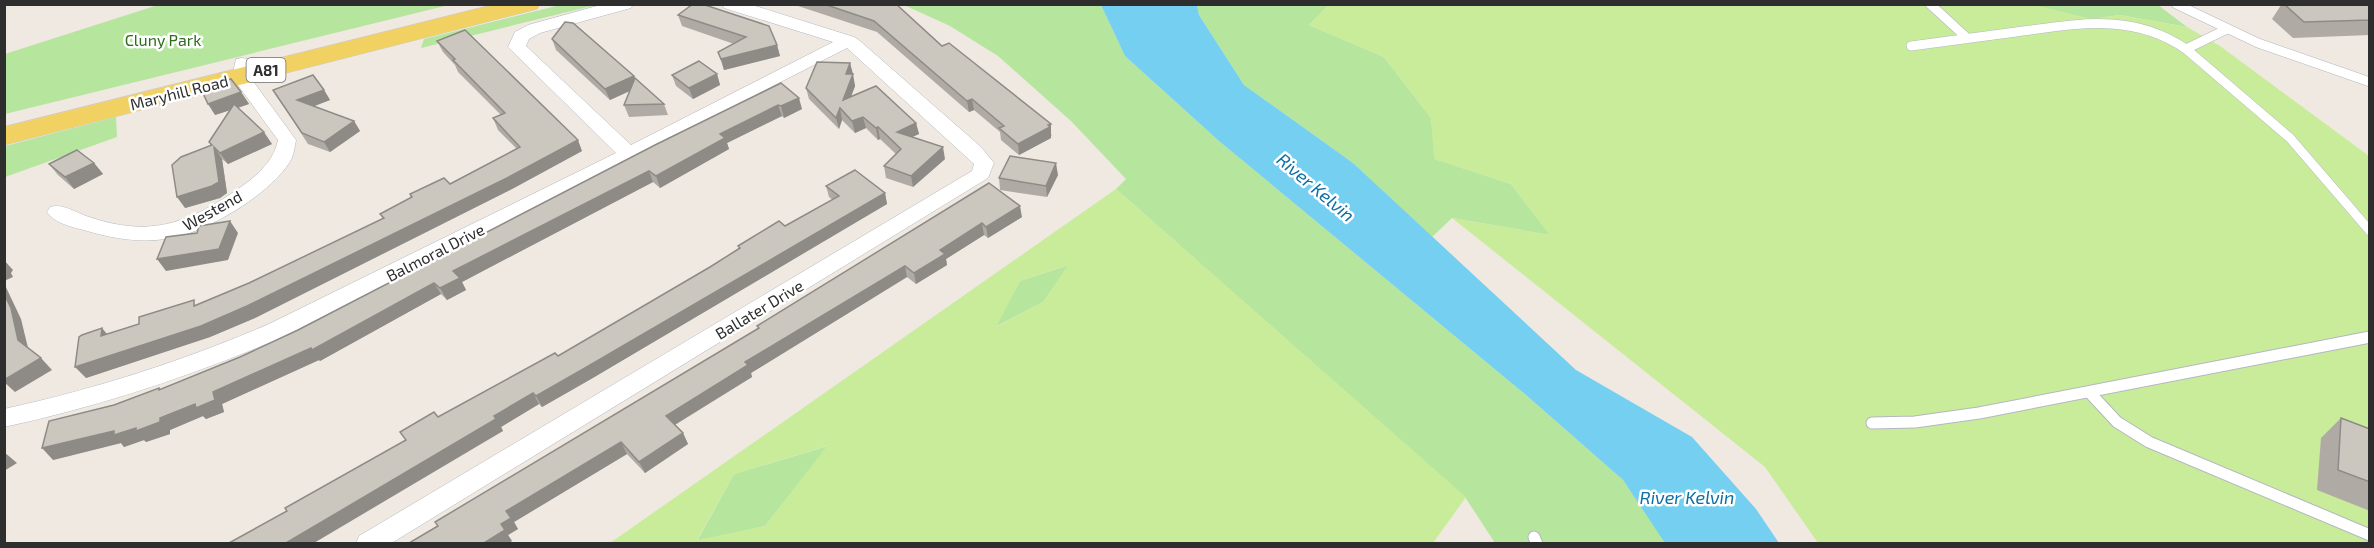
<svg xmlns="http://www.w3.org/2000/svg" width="2374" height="548" viewBox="0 0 2374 548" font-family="'Exo 2',sans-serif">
<rect width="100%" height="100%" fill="#efe9e1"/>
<g fill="#b6e59e">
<path d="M158 5V4L449 5 5 114V54Z"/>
<path d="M560 5H596L421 48 424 39Z"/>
<path d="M904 5H1101L1125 56 1219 141 1526 395 1623 480 1666 543H1495L1465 497 1116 189 1126 179 1071 121 998 56 950 26Z"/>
<path d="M1197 5H1329L1309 25 1384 57 1431 118 1435 159 1511 184 1550 235 1452 218 1432 237 1353 163 1244 85 1199 15Z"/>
<path d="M2031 5H2158L2187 27 2120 15 2091 19Z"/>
<path d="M116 117 117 137 5 177V146Z"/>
<path d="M1069 265 1043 302 995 327 1020 281Z"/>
<path d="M828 446 765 526 697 541 734 474Z"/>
</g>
<g fill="#c9ec9a" fill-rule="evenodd">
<path d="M1329 4H2031L2091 19 2120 15 2187 27 2220 46 2369 156V543H1818L1765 467 1452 218 1550 235 1511 184 1434 159 1431 118 1384 57 1309 25Z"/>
<path d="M1116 189 1466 497 1433 543H610ZM1068 265 1043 302 996 327 1020 281ZM827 446 765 526 697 540 734 474Z"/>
</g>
<path fill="#75cff0" d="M1101 5H1197L1199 15 1244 85 1353 163 1576 370 1692 437 1756 509 1779 543H1665L1623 480 1526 395 1219 141 1125 56Z"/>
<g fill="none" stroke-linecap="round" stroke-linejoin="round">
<g stroke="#b4b7c1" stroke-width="10">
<g id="lane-far1">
<path d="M1930 4 1966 37"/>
<path d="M2176 4 2258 43 2370 82"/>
<path d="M2225 30 2186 49 2290 138 2370 231"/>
<path d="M1911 46C1946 41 1981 37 2016 32 2077 24 2132 12 2186 49"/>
</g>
</g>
<g stroke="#b4b7c1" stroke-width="13">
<g id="lane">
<path d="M2090 393 2117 422 2149 442 2370 535"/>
<path d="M1872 423 1915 422 1979 413 2370 337"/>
<path d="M1534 537 1537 544"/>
</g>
</g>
<g stroke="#b4b7c1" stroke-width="1">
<g id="street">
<path d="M604 4H633L631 8 540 33 529 39 526 46 631 145 833 42 724 8 722 4H749L854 37 860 41 981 147 994 163 988 178 390 544H356L359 536 972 171 974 164 847 48 285 336C194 375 101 406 4 427V409C96 389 183 361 269 324L616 153 508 47 515 32 528 25Z"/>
<path d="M242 58 248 59 251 63 250 77 296 140C295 146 294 152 292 158 275 192 203 235 166 239 138 243 110 238 84 230 72 227 54 223 47 212L50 207C63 203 76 213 89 217 148 237 185 225 235 191 254 178 273 164 278 140L232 77 236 59Z"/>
</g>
</g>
<g stroke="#c9c9c9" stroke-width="1">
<path id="primary" d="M496 4H540L537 9 4 145V127Z"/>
</g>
<use href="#lane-far1" stroke="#fff" stroke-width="9"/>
<use href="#lane" stroke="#fff" stroke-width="11"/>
<use href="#street" fill="#fff" fill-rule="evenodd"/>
<use href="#primary" fill="#f2d163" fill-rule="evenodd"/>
</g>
<g fill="#afaba4">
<path d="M792 4H896L942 46 1052 135 1051 136V138L1019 155 1001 140 1000 132 974 110 969 112 877 32Z"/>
<path d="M2280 4H2370V35L2293 38 2272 19 2281 5Z"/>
<path d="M678 15 777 45 780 56 724 70 718 52 734 44 682 26Z"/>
<path d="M552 39 634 76 635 79 664 104 668 115 629 117 624 105 630 91 610 100 556 50Z"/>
<path d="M437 41 582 151 512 189 255 318 210 337 86 378 107 334 198 305 249 283 383 219 380 214 411 198 410 194 450 184 517 149 498 130 493 118 501 115 458 72 455 65 443 52Z"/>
<path d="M850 63 855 86 851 97 916 123 919 134 912 137 945 159 913 187 886 178 884 166 896 154 880 139 878 140 866 128 855 133 842 120 839 129 809 99 806 88Z"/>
<path d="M717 74 720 85 693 99 676 86 672 75Z"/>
<path d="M781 83 802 109 784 118 782 116 727 143 729 149 660 188 653 182 462 282 466 290 447 300 441 294 320 361 319 360 222 404 224 412 206 419 203 416 170 430V434L146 442 144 440 124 447 121 443 53 460 114 405 159 388 160 389 240 357 298 330Z"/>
<path d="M273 90H324L330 100 314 106 354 121 360 131 330 152 308 144Z"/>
<path d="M241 92 249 104 238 108 272 144 228 164 222 159 227 193 220 198 185 208 211 146 209 142 230 110 215 115Z"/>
<path d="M94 163 103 174 74 189 58 175 49 164Z"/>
<path d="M1058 175 1047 197 1000 190 999 178Z"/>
<path d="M989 183 1022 217 988 238 984 235 946 259 947 265 916 284 907 277 751 373 752 377 675 425 683 433 688 444 645 473 627 454 514 522 518 529 508 535 512 541 409 543 758 328 757 326Z"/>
<path d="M826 186 885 193 887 204 591 379 542 407 539 404 501 427 503 431 287 511 406 440 438 417 558 356 710 267 739 249 738 246 785 226 833 200 829 197Z"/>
<path d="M2341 418 2370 429V511L2317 490 2321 438Z"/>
</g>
<g fill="#8e8b86">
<path d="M777 45 780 56 724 70 721 59Z"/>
<path d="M850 63 853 74H846Z"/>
<path d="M717 74 720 85 693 99 689 88Z"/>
<path d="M853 74 855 86 845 112 843 100Z"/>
<path d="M634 76 638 87 610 100 605 89Z"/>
<path d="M324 90 330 100 304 110 297 100Z"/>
<path d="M241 92 249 104 215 115 208 104Z"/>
<path d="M799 98 802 109 784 118 781 106Z"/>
<path d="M972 99 974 110 969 112 967 101Z"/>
<path d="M778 105 782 116 727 143 729 149 660 188 656 176 720 134Z"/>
<path d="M840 108 842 120 839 129 836 118Z"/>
<path d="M863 117 866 128 855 133 852 121Z"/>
<path d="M354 121 360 131 330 152 324 142Z"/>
<path d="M916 123 919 134 899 143 897 132Z"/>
<path d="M1051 124V138L1019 155 1018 144Z"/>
<path d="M878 127 880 139 878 140 876 128Z"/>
<path d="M264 132 272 144 228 164 220 153Z"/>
<path d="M578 140 582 151 512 189 255 318 210 337 86 378 75 367Z"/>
<path d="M214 147 222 159 227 193 220 198 185 208 177 197Z"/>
<path d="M943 147 945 159 913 187 911 176Z"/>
<path d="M94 163 103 174 74 189 65 177Z"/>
<path d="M1056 163 1058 175 1047 197 1046 186Z"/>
<path d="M649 171 653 182 462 282 466 290 447 300 440 288 453 271Z"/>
<path d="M885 193 887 204 591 379 542 407 536 396Z"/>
<path d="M1020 206 1022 217 988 238 986 227Z"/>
<path d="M230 221 238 233 228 260 166 271 157 259Z"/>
<path d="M982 223 984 235 946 259 947 265 916 284 914 273 940 250Z"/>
<path d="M4 260 13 270 11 273 13 277 4 281Z"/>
<path d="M905 266 907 277 751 373 752 377 671 427 666 416 745 362Z"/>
<path d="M4 283 21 319 29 352 18 340 4 294Z"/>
<path d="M434 283 441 294 320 361 319 360 222 404 224 412 206 419 203 416 170 430V434L146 442 144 440 124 447 121 443 53 460 42 448 114 431 136 428 160 418Z"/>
<path d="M102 328 112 340 101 336Z"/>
<path d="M41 358 52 370 15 392 4 382V380Z"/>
<path d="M533 393 539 404 501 427 503 431 314 543H286L494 416Z"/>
<path d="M683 433 688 444 645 473 639 462Z"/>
<path d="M621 442 627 454 514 522 518 529 508 535 512 541 509 543H484L501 524 506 511Z"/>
<path d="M4 452 17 463 4 471Z"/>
</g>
<g fill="#cbc7bf" stroke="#8e8b86" stroke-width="1.5">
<path d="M693 4H702L769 26 777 45 721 59 718 52 746 37 678 15Z"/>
<path d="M824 4H896L942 46 949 43 1051 124 1048 125 1050 127 1018 144 999 128 1004 126 972 99 967 101 874 21Z"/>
<path d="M2284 4H2370V20L2304 22Z"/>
<path d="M565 22 573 23 634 76 605 89 552 39Z"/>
<path d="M465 30 578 140 507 178 247 306 201 326 75 367 79 337 82 335 102 328 101 336 139 324V317L194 300V306L249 283 384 218 380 214 412 197 410 194 444 178 450 184 520 147 493 118 505 113 453 60 455 59 437 41Z"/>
<path d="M699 61 717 74 689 88 672 75Z"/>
<path d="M817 62 850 63 846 74H853L843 100 876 86 916 123 897 132 943 147 911 176 884 166 901 149 878 127 876 128 863 117 852 121 840 108 836 118 806 88Z"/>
<path d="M313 75 324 90 297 100 354 121 324 142 302 133 273 90Z"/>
<path d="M635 78 664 104 624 105Z"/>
<path d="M231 79 241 92 208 104 201 89Z"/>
<path d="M781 83 799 98 781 106 778 105 720 134 725 138 656 176 649 171 453 271 460 278 440 288 434 283 312 350 311 348 213 392 215 400 196 408 195 404 160 418V422L136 431V428L114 435V431L42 448 49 421 114 405 159 388V390L240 357 298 330 655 145Z"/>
<path d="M234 104 264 132 220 153 214 147 219 182 212 186 177 197 172 165 181 157 212 145 209 142Z"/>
<path d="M77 150 94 163 65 177 49 164Z"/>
<path d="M1010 156 1056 163 1046 186 999 178Z"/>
<path d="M855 170 885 193 585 368 536 396 533 393 494 416 496 419 286 543H229L287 511 285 508 406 440 400 432 434 412 438 417 555 353 558 356 710 267 740 248 738 246 779 221 785 226 839 196 826 186Z"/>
<path d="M989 183 1020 206 986 227 982 223 940 250 945 254 914 273 905 266 745 362 748 365 666 416 683 433 639 462 621 442 506 511 511 518 501 524 505 530 484 543H409L438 526 435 522 759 328 757 326Z"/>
<path d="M230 221 219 249 157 259 166 237 197 233 199 226Z"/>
<path d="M4 294 11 308 18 340 41 358 4 380Z"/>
<path d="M2341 418 2370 429V482L2338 470Z"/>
</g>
<g text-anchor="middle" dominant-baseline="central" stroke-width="5" stroke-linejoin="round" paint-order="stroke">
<rect fill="#fff" stroke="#6d6d6d" stroke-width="1.5" x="246.5" y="58" width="39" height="24" rx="4.5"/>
<g font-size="15" font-weight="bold" fill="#2e2e2e">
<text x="266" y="70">A81</text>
</g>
<g font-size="16" fill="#2c6e1b" stroke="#fff">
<text x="163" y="39">Cluny Park</text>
</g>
<g font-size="16" fill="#2e2e2e" stroke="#fff">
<text transform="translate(179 92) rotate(-14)">Maryhill Road</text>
<text transform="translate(212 210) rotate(-29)">Westend</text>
<text transform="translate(435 252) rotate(-27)">Balmoral Drive</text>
<text transform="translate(759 309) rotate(-31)">Ballater Drive</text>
</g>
<g font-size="18" font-style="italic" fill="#0d6fa3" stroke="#fff">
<text transform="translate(1316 187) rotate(40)">River Kelvin</text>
<text x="1687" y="497">River Kelvin</text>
</g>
</g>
<rect width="2374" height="548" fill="none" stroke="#2e2e2e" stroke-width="12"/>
</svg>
